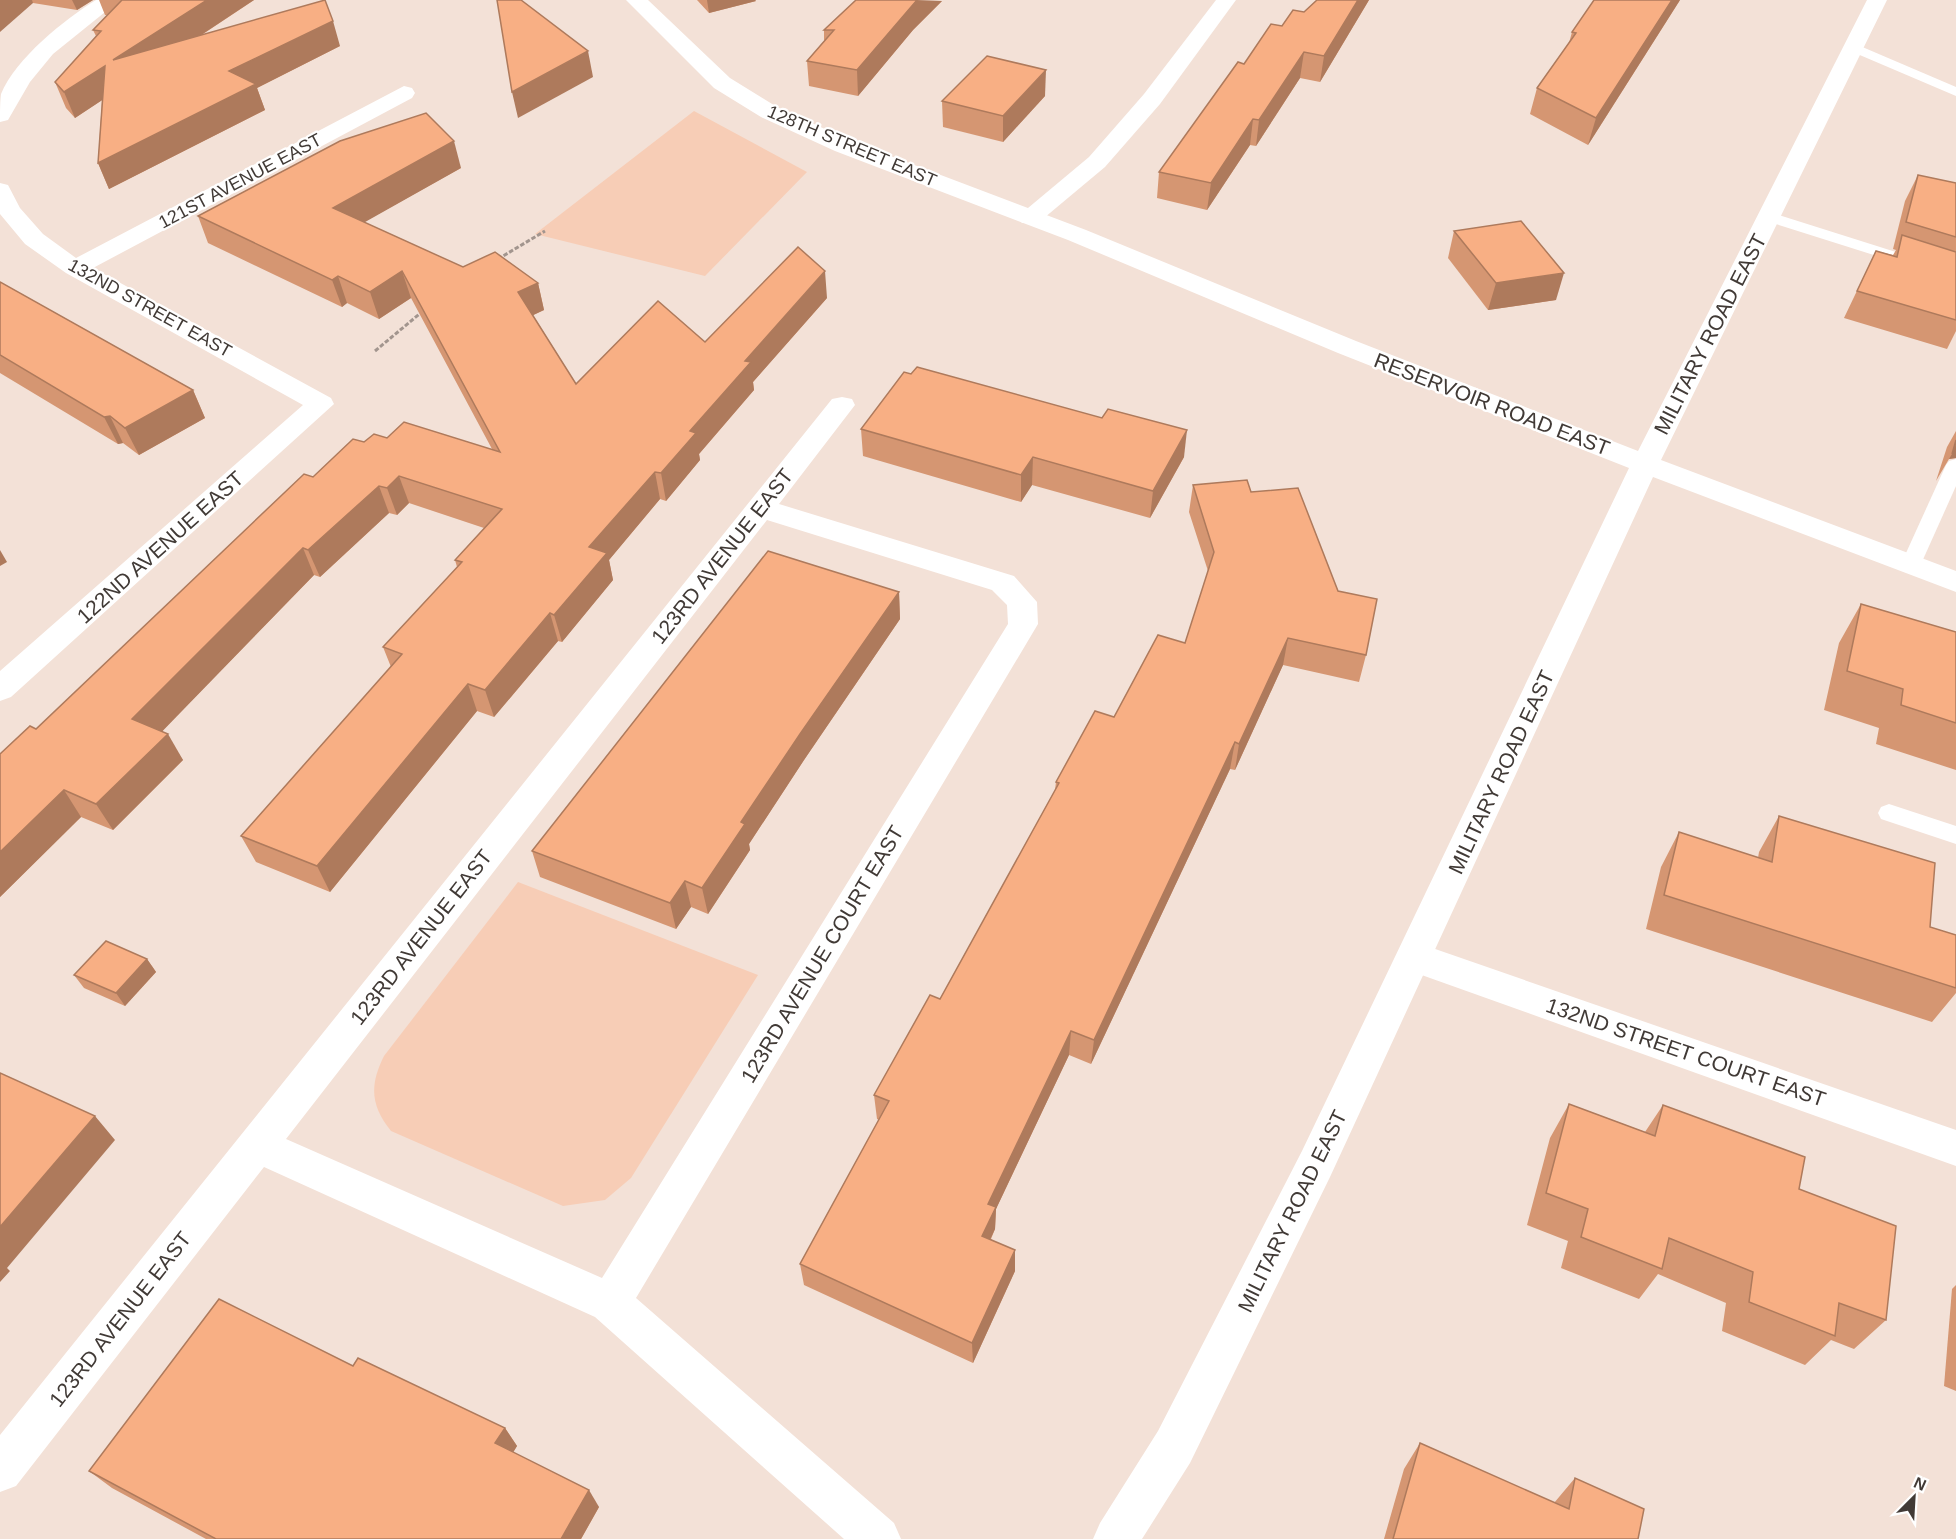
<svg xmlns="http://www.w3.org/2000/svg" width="1956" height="1539" viewBox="0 0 1956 1539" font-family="Arial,sans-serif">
<rect width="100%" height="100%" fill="#f3e1d7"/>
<g fill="#f7cdb6">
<path d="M694 111 807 172 705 276 535 234Z"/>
<path d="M518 882 758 975 631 1178 605 1200 563 1206 391 1131C371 1106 369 1086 384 1056Z"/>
</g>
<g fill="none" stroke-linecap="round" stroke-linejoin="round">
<g stroke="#a2958e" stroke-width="3" stroke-dasharray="4.5 2" stroke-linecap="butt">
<path d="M498 259 545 231"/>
<path d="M375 351 423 311"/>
</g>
<g fill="#fff" fill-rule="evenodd">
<path d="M1853 43 1956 87V96L1848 50V44Z"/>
<path d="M1769 212 1956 271V281L1763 220 1761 217 1763 214Z"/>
<path d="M1956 459V486L1921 564 1918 569H1904L1901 564 1946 465 1949 461Z"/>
<path d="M1889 804 1956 826V844L1881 819 1878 813 1881 807Z"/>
</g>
<g fill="#fff" fill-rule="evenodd">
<path d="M96 0H120L53 54 30 82 8 120 0 122C0 114 0 101 1 94 15 59 65 19 96 0Z"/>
<path d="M1216 0H1236L1160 104 1105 167 1038 223H1022L1018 218 1022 213 1089 157 1144 94Z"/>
<path d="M404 86 412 88 415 93 412 98 93 268 331 398 334 404 11 697 0 701V671L303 405 66 273 25 244 0 214V183L8 185 20 208 43 234 76 258Z"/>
<path d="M842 397 852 399 855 405 779 504 1014 576 1037 602 1038 624 636 1298 894 1523 901 1539H844L595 1317 264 1167 16 1486 0 1492V1435L832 399ZM767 520 992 590 1007 605 1008 624 602 1278 286 1139Z"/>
<path d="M1415 942 1956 1130V1166L1402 968 1397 957 1402 946Z"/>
</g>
<path fill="#fff" fill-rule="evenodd" d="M626 0H648L730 78 777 107 851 141 1086 230 1356 341 1638 451 1867 0H1887L1661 460 1956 571V592L1653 477 1330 1177 1190 1463 1142 1539H1093L1100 1523 1158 1431 1302 1151 1629 468 1338 353 1068 240 835 151 761 117 714 88Z"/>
</g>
<g fill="#d59672">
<path d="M0 0H93L77 10 33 3Z"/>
<path d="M99 0H254L200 36 340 46 257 88 265 110 109 189 98 163 102 100 75 118 66 108 55 82 96 36 93 30 107 15H105Z"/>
<path d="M697 0H755L756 1 709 13Z"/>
<path d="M1317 0H1369L1320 82 1300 78 1256 146 1250 145 1207 210 1157 198 1159 172 1244 64 1282 26 1304 12Z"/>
<path d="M1680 0 1588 145 1530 114 1537 88 1569 43 1572 32Z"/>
<path d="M942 1 913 30 858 96 809 86 807 61 824 41V30Z"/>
<path d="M1045 96 1003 142 943 127 942 101Z"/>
<path d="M461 168 364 222 463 267 538 283 544 310 533 315 576 384 705 342 827 298 753 382 754 390 699 454 700 460 666 501 660 499 609 560 613 580 562 642 558 641 494 717 477 711 330 892 256 862 241 836 391 667 383 647 457 567 455 560 484 528 409 503 397 515 389 513 320 577 314 575 162 731 183 760 113 830 81 817 0 897V754L36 729 313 477 364 442 387 438 492 449 411 298 379 319 347 303 342 307 208 243 198 216Z"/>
<path d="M1918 175 1956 183V331L1947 349 1844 318 1876 251 1893 255 1896 250 1893 249 1905 201Z"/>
<path d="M1454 231 1556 300 1488 310 1448 258Z"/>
<path d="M0 282 193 390 205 418 139 455 123 443 118 444 0 373Z"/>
<path d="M861 429 1184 457 1150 518 1032 485 1021 502 863 456Z"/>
<path d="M1956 431V458L1949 459 1936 481 1947 447Z"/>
<path d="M1193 485 1251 492 1338 591 1366 655 1359 682 1283 665 1235 770 1230 769 1091 1064 1069 1055 996 1209 995 1229 991 1239 1015 1271 973 1363 804 1285 800 1264 879 1120 877 1119 874 1095 940 999 1055 790 1056 782 1114 717 1185 643 1208 571 1189 512Z"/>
<path d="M899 592 900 619 804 760 749 844 750 850 708 914 691 907 676 929 540 877 532 851Z"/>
<path d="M1861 604 1956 632V770L1876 744 1879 728 1824 710 1839 643Z"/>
<path d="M1779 816 1930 927 1956 935V993L1932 1022 1646 929 1661 867 1679 832 1758 858 1759 852Z"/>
<path d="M147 959 156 972 125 1006 84 988 74 975Z"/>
<path d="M1569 1104 1645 1132 1663 1105 1799 1189 1886 1320 1854 1349 1831 1340 1805 1365 1722 1331 1726 1303 1658 1274 1639 1299 1561 1268 1568 1241 1527 1225 1550 1138Z"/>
<path d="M1956 1285V1391L1944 1386 1952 1289Z"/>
<path d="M353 1366 505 1428 517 1446 513 1452 599 1507 581 1539H206L112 1488 89 1471Z"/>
<path d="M1420 1443 1554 1503 1575 1478 1638 1539H1384L1404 1469Z"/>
</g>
<g fill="#ae7a5c">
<path d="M0 0H32L33 3 0 32Z"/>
<path d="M72 0H93L77 10Z"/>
<path d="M207 0H254L124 86 113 60Z"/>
<path d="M707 0H755L756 1 709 13Z"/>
<path d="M917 0 942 1 913 30 858 96 857 70Z"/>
<path d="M1358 0H1369L1320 82 1324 56Z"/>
<path d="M1672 0H1680L1588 145 1596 118Z"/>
<path d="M333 21 340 46 257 88 265 110 109 189 98 163 229 71Z"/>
<path d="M588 51 593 77 518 118 512 92Z"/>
<path d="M1304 52 1300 78 1256 146 1259 120Z"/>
<path d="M105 66 116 91 75 118 64 92Z"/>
<path d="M1046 70 1045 96 1003 142V116Z"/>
<path d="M1253 119 1250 145 1207 210 1211 183Z"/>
<path d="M454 141 461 168 342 235 333 208Z"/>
<path d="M402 271 411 298 379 319 370 292Z"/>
<path d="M825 271 827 298 753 382 754 390 699 454 700 460 666 501 661 473 690 431 745 361Z"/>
<path d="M1564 273 1556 300 1488 310 1496 283Z"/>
<path d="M338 276 347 303 342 307 332 280Z"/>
<path d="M538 283 544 310 525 319 518 292Z"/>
<path d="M193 390 205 418 139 455 125 428Z"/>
<path d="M110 416 123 443 118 444 104 417Z"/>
<path d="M1187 430 1184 457 1150 518 1153 491Z"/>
<path d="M1956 444V458L1949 459 1952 454Z"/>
<path d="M1033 457 1032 485 1021 502V475Z"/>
<path d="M655 472 660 499 609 560 613 580 562 642 554 615 589 547Z"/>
<path d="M399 476 409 503 397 515 387 488Z"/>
<path d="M379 486 389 513 320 577 308 550Z"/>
<path d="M303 548 314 575 148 746 132 719Z"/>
<path d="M0 550 7 562 0 566Z"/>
<path d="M899 592 900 619 804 760 749 844 750 850 708 914 702 888 741 822 800 734Z"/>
<path d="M550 613 558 641 494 717 485 690Z"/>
<path d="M1288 638 1283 665 1235 770 1239 744Z"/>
<path d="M468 684 477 711 330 892 317 866Z"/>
<path d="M168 734 183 760 113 830 96 804Z"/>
<path d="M1235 742 1230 769 1091 1064 1094 1040Z"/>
<path d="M64 790 81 817 0 897V852Z"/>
<path d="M685 881 691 907 676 929 670 903Z"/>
<path d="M147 959 156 972 125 1006 116 993Z"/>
<path d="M1071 1031 1069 1055 996 1209 995 1229 982 1257V1236L988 1204Z"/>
<path d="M95 1116 115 1140 7 1268 10 1271 0 1282V1227Z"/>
<path d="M1015 1250V1271L973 1363 972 1343Z"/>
<path d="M505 1428 517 1446 508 1461 495 1443Z"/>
<path d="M589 1490 599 1507 581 1539H561Z"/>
</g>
<g fill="#f8af84" stroke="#ae7a5c" stroke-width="1.5">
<path d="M122 0H207L113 60 325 0 333 21 229 71 256 84 98 163 105 66 64 92 55 82 101 31 93 30Z"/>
<path d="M497 0H521L588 51 512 92Z"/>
<path d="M856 0H917L857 70 807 61 834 30H824Z"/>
<path d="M1317 0H1358L1324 56 1304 52 1259 120 1253 119 1211 183 1159 172 1238 62 1244 64 1271 24 1282 26 1293 10 1304 12Z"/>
<path d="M1594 0H1672L1596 118 1537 88 1576 33 1572 32Z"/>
<path d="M987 56 1046 70 1003 116 942 101Z"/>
<path d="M426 113 454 141 333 208 463 267 495 252 538 283 518 292 576 384 658 301 705 342 798 247 825 271 745 361 751 362 690 431 696 433 661 473 655 472 589 547 607 553 554 615 550 613 485 690 468 684 317 866 241 836 402 654 383 647 462 562 455 560 502 509 399 476 387 488 379 486 308 550 303 548 132 719 168 734 96 804 64 790 0 852V754L30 726 36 729 304 474 313 477 353 439 364 442 374 434 387 438 404 422 500 452 402 271 370 292 338 276 332 280 198 216 340 141Z"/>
<path d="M1918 175 1956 183V237L1906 222Z"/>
<path d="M1521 221 1564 273 1496 283 1454 231Z"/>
<path d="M1902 235 1956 252V320L1857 291 1876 251 1897 257Z"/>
<path d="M0 282 193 390 125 428 110 416 104 417 0 355Z"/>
<path d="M917 367 1102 418 1108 409 1187 430 1153 491 1033 457 1021 475 861 429 904 372 911 374Z"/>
<path d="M1956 440V446L1952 454Z"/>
<path d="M1247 480 1251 492 1298 488 1338 591 1377 599 1366 655 1288 638 1239 744 1235 742 1094 1040 1071 1031 988 1204 996 1207 982 1236 1015 1250 972 1343 800 1264 889 1101 874 1095 930 995 940 999 1059 783 1056 782 1095 711 1114 717 1158 635 1185 643 1214 552 1193 485Z"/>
<path d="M768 551 899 592 800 734 741 822 745 824 702 888 685 881 670 903 532 851Z"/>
<path d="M1861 604 1956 632V723L1901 705 1903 689 1847 671Z"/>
<path d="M1779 816 1935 863 1930 927 1956 935V988L1664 895 1679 832 1772 862Z"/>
<path d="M106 941 147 959 116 993 74 975Z"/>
<path d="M0 1073 95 1116 0 1227Z"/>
<path d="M1569 1104 1655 1136 1663 1105 1805 1157 1799 1189 1896 1226 1886 1320 1839 1303 1835 1336 1749 1302 1753 1272 1669 1238 1662 1269 1581 1237 1588 1209 1546 1193Z"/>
<path d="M219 1299 353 1366 358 1358 505 1428 495 1443 589 1490 561 1539H216L89 1471Z"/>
<path d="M1420 1443 1569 1509 1575 1478 1644 1509 1638 1539H1393Z"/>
</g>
<g text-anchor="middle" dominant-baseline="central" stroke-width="4.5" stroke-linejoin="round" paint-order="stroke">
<g font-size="18" fill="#413a36" stroke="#fff">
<text transform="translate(852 146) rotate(23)">128TH STREET EAST</text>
<text transform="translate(240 181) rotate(-28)">121ST AVENUE EAST</text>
<text transform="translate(150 308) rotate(29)">132ND STREET EAST</text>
</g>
<g font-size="21" fill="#413a36" stroke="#fff">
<text transform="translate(1710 334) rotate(-63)">MILITARY ROAD EAST</text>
<text transform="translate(1492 404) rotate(21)">RESERVOIR ROAD EAST</text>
<text transform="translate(160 547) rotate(-42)">122ND AVENUE EAST</text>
<text transform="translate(722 556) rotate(-52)">123RD AVENUE EAST</text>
<text transform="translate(1501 772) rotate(-65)">MILITARY ROAD EAST</text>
<text transform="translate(421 937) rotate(-52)">123RD AVENUE EAST</text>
<text transform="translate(822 954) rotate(-59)">123RD AVENUE COURT EAST</text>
<text transform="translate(1686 1052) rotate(19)">132ND STREET COURT EAST</text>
<text transform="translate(1292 1211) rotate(-64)">MILITARY ROAD EAST</text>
<text transform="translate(120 1319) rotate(-52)">123RD AVENUE EAST</text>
</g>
</g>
<g transform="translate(1914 1497) rotate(24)" stroke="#ffffff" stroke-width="4.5" paint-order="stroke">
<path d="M0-4.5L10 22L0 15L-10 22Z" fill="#413a36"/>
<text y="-9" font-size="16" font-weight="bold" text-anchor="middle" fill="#413a36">N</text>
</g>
</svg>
